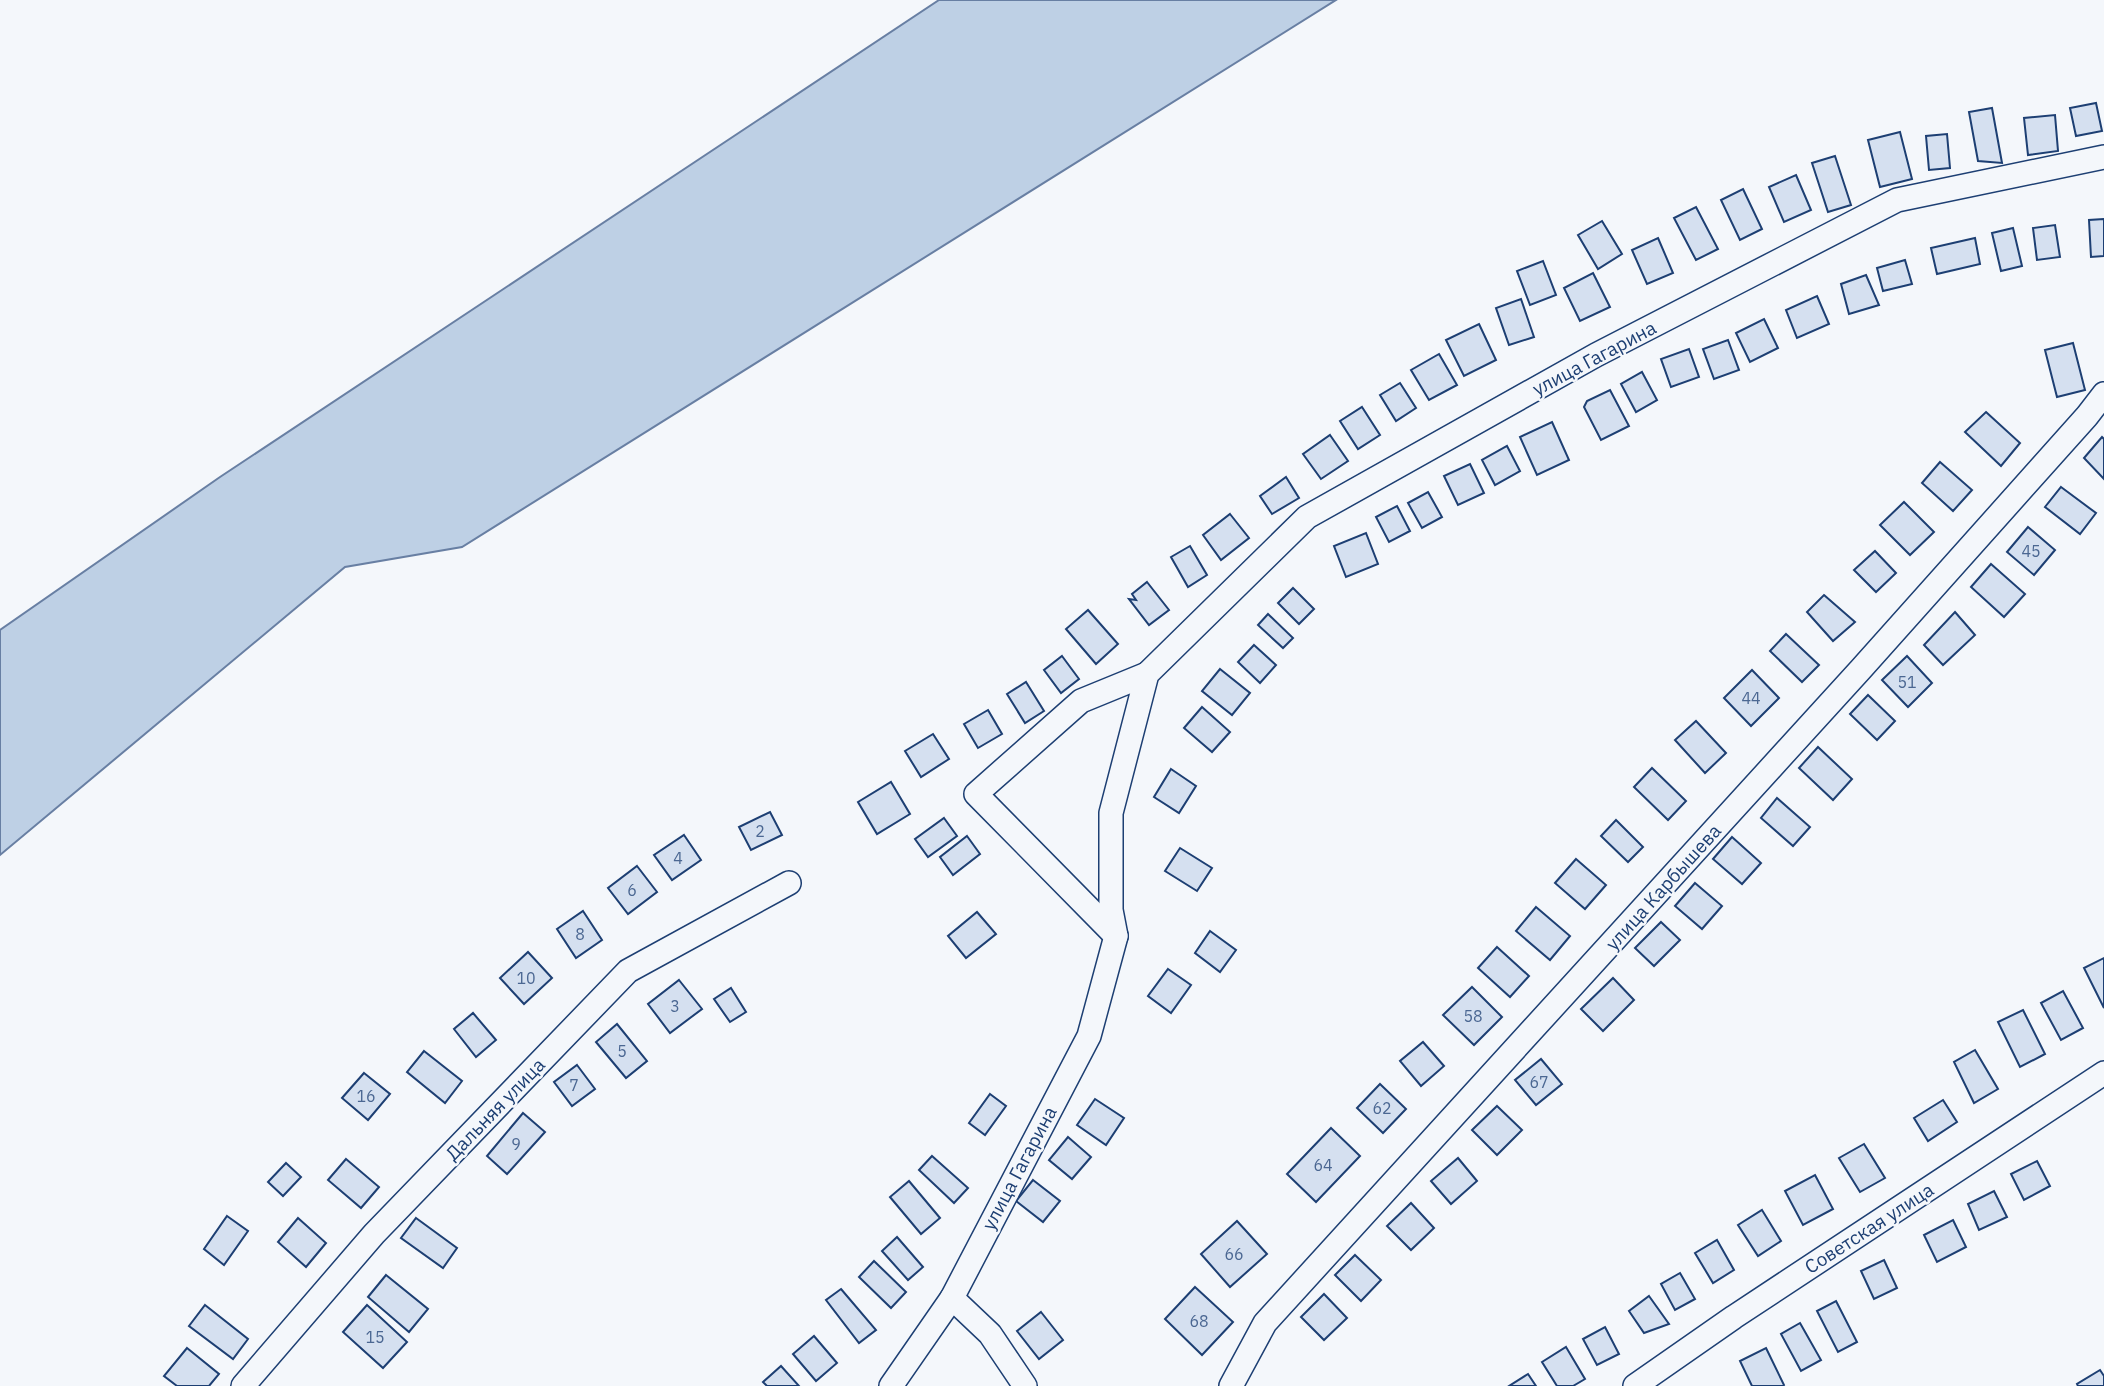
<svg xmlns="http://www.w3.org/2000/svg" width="2104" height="1386" viewBox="0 0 2104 1386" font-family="'IBM Plex Sans',sans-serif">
<rect width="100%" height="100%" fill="#f4f7fb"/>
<path fill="#bed0e5" stroke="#687fa3" stroke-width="2" d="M939 0H1336L462 547 345 567 0 855V630L220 477Z"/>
<g fill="#d5e0f0" stroke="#1d3f73" stroke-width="2">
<path d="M2096 103 2102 131 2076 136 2070 108Z"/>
<path d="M1992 108 2002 163 1978 161 1969 112Z"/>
<path d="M2055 115 2058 151 2028 155 2024 118Z"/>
<path d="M1900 132 1912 179 1880 187 1868 140Z"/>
<path d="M1947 134 1950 168 1929 170 1926 136Z"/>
<path d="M1835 156 1851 205 1828 212 1812 163Z"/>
<path d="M1796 175 1811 210 1784 222 1769 187Z"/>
<path d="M1743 189 1762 229 1740 240 1721 200Z"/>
<path d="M1696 207 1718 249 1696 260 1674 218Z"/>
<path d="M2104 219V256L2091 257 2089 220Z"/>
<path d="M1602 221 1622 254 1598 269 1578 235Z"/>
<path d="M2055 225 2060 257 2037 260 2033 228Z"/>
<path d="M2013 228 2022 266 2001 271 1992 233Z"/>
<path d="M1658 238 1673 273 1647 284 1632 250Z"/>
<path d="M1975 238 1980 264 1937 274 1931 248Z"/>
<path d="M1905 260 1912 284 1883 291 1877 268Z"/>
<path d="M1543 261 1556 295 1530 305 1517 271Z"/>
<path d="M1593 273 1610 307 1580 321 1564 288Z"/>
<path d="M1866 275 1879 305 1849 314 1841 284Z"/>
<path d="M1817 296 1829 324 1797 338 1786 310Z"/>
<path d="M1521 299 1534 337 1509 345 1496 308Z"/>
<path d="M1764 319 1778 348 1750 362 1736 333Z"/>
<path d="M1479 324 1496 360 1464 376 1446 340Z"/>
<path d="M1728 340 1739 370 1714 379 1703 349Z"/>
<path d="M2073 343 2085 390 2057 397 2045 350Z"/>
<path d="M1689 349 1699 377 1671 387 1661 359Z"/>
<path d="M1439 354 1457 385 1429 400 1411 370Z"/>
<path d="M1642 372 1657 400 1636 412 1621 384Z"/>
<path d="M1400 383 1416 408 1396 421 1380 395Z"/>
<path d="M1610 390 1629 426 1601 440 1584 407 1587 401Z"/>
<path d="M1362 407 1380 435 1358 449 1340 421Z"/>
<path d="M1986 412 2020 443 2001 466 1965 432Z"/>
<path d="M1552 422 1569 460 1537 475 1520 437Z"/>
<path d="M1330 435 1348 461 1321 479 1303 454Z"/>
<path d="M2102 437 2104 439V479L2084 458Z"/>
<path d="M1507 446 1520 471 1495 485 1482 460Z"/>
<path d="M1940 462 1972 490 1953 511 1922 483Z"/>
<path d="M1470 464 1484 493 1458 505 1444 476Z"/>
<path d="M1286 477 1299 498 1272 514 1260 496Z"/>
<path d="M2061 487 2096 513 2080 534 2045 507Z"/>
<path d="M1428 492 1442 517 1422 528 1408 503Z"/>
<path d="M1904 502 1934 532 1910 555 1880 525Z"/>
<path d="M1397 506 1410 531 1389 542 1376 517Z"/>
<path d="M1230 514 1249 538 1221 560 1203 535Z"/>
<path d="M2028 527 2055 550 2034 575 2007 552Z"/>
<path d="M1366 533 1378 564 1346 577 1334 546Z"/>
<path d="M1190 546 1207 575 1188 587 1171 557Z"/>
<path d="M1875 551 1896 573 1876 592 1854 570Z"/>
<path d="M1991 564 2025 594 2004 617 1971 587Z"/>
<path d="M1147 582 1169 610 1149 625 1129 599 1136 600 1132 594Z"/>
<path d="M1293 588 1314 609 1299 624 1278 603Z"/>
<path d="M1824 595 1855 622 1833 641 1807 612Z"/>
<path d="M1088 610 1118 644 1096 664 1066 629Z"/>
<path d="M1955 612 1975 635 1943 665 1924 645Z"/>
<path d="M1268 614 1293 638 1283 648 1258 625Z"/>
<path d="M1786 634 1819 665 1802 682 1770 651Z"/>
<path d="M1254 645 1276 665 1260 683 1238 662Z"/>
<path d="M1062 656 1079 679 1061 693 1044 670Z"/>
<path d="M1907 656 1932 683 1908 707 1882 680Z"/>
<path d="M1220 669 1250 693 1232 715 1202 691Z"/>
<path d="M1752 670 1779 698 1751 726 1724 698Z"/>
<path d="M1026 682 1044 711 1025 723 1007 694Z"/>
<path d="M1868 695 1895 721 1877 740 1850 714Z"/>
<path d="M1202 707 1230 732 1212 752 1184 728Z"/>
<path d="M988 710 1002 734 978 748 964 724Z"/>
<path d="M1696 721 1726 753 1705 773 1675 740Z"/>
<path d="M933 734 949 759 921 777 905 751Z"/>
<path d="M1818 747 1852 779 1833 800 1799 768Z"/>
<path d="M1652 768 1686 801 1668 820 1634 787Z"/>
<path d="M1171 769 1196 786 1179 813 1154 797Z"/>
<path d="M891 782 910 814 877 834 858 802Z"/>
<path d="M1777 798 1810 827 1793 846 1761 818Z"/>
<path d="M770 812 782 835 751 850 739 827Z"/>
<path d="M944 818 957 836 928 857 915 839Z"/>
<path d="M1616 820 1643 847 1628 862 1601 836Z"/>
<path d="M684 835 701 860 672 880 654 855Z"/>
<path d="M967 836 980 854 953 875 940 857Z"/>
<path d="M1732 837 1761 863 1742 884 1713 859Z"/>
<path d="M1180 848 1212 868 1197 891 1165 871Z"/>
<path d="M1576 859 1606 885 1585 909 1555 883Z"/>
<path d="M637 866 657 892 628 914 608 888Z"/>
<path d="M1695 883 1722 906 1702 929 1675 906Z"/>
<path d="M1536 907 1570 936 1550 960 1516 931Z"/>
<path d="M583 911 602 940 576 958 557 929Z"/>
<path d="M977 912 996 934 966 958 948 936Z"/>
<path d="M1661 922 1680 940 1654 966 1635 948Z"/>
<path d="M1210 931 1236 950 1220 972 1195 953Z"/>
<path d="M1497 947 1529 976 1510 997 1478 968Z"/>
<path d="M528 952 552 978 524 1004 500 978Z"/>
<path d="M2104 958V1008L2084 968Z"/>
<path d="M1168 969 1191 985 1171 1013 1148 996Z"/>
<path d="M1613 978 1634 1000 1603 1031 1581 1009Z"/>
<path d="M679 980 702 1009 670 1033 648 1004Z"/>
<path d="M1472 987 1502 1017 1474 1045 1443 1015Z"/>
<path d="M731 988 746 1012 730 1022 714 999Z"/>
<path d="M2063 991 2083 1028 2061 1040 2041 1003Z"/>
<path d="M2023 1010 2045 1054 2020 1067 1998 1022Z"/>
<path d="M473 1013 496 1040 476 1057 454 1029Z"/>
<path d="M617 1024 647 1061 626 1078 596 1042Z"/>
<path d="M1423 1042 1444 1066 1421 1086 1400 1061Z"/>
<path d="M1975 1050 1998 1089 1974 1103 1954 1062Z"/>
<path d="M424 1051 462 1081 445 1103 407 1072Z"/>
<path d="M1541 1059 1562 1084 1536 1105 1515 1080Z"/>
<path d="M577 1065 595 1089 572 1106 554 1082Z"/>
<path d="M364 1073 390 1094 368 1120 342 1098Z"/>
<path d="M1380 1084 1406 1109 1383 1133 1357 1108Z"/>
<path d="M990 1094 1006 1106 985 1135 969 1123Z"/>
<path d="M1095 1099 1124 1118 1106 1145 1077 1125Z"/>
<path d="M1943 1100 1957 1122 1928 1141 1914 1118Z"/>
<path d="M1497 1106 1522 1130 1497 1155 1472 1130Z"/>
<path d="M523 1113 545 1132 507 1174 487 1156Z"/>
<path d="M1331 1128 1360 1156 1316 1202 1287 1174Z"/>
<path d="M1068 1137 1091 1157 1072 1179 1049 1160Z"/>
<path d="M1864 1144 1885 1178 1860 1192 1839 1158Z"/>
<path d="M932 1156 968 1188 954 1203 919 1170Z"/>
<path d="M1458 1158 1477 1181 1451 1204 1431 1181Z"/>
<path d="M346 1159 379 1187 361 1208 328 1180Z"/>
<path d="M2037 1161 2050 1186 2024 1200 2011 1174Z"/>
<path d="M286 1163 301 1177 283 1196 268 1182Z"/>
<path d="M1815 1175 1833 1209 1803 1225 1785 1191Z"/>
<path d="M1033 1180 1060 1201 1043 1222 1016 1201Z"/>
<path d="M909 1181 940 1218 921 1234 890 1197Z"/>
<path d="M1994 1191 2007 1217 1979 1230 1968 1204Z"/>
<path d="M1411 1203 1434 1228 1411 1250 1387 1226Z"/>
<path d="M1762 1210 1781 1241 1758 1256 1738 1225Z"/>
<path d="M227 1216 248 1231 224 1265 204 1249Z"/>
<path d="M298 1218 326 1243 306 1267 278 1242Z"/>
<path d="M416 1218 457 1248 443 1268 401 1238Z"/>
<path d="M1953 1220 1966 1247 1937 1262 1924 1235Z"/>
<path d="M1237 1221 1267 1254 1230 1287 1201 1254Z"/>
<path d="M897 1237 923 1267 908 1280 882 1251Z"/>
<path d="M1717 1240 1734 1270 1713 1283 1695 1253Z"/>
<path d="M1355 1255 1381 1280 1361 1301 1335 1275Z"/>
<path d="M1884 1260 1897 1288 1874 1299 1861 1271Z"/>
<path d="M874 1261 906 1292 891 1308 859 1277Z"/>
<path d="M1680 1273 1695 1299 1675 1310 1661 1284Z"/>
<path d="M386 1275 428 1309 409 1332 368 1297Z"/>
<path d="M1195 1287 1233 1322 1202 1355 1165 1319Z"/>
<path d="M841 1289 876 1330 859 1343 826 1300Z"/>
<path d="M1324 1294 1347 1318 1324 1340 1301 1317Z"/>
<path d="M1649 1296 1669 1324 1644 1333 1629 1311Z"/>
<path d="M1836 1301 1857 1342 1838 1352 1817 1311Z"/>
<path d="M205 1305 248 1339 233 1359 189 1326Z"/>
<path d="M367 1305 407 1342 383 1368 343 1332Z"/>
<path d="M1041 1312 1063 1340 1039 1359 1017 1331Z"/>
<path d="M1800 1323 1821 1360 1801 1371 1781 1334Z"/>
<path d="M1605 1327 1619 1354 1597 1365 1583 1339Z"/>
<path d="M814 1336 837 1363 816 1381 793 1354Z"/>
<path d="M1566 1347 1585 1379 1573 1386H1557L1542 1362Z"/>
<path d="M187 1348 219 1374 209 1386H177L164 1376Z"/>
<path d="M1766 1348 1784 1385 1783 1386H1752L1740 1361Z"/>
<path d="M781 1366 799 1386H767L763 1382Z"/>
<path d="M2100 1370 2104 1376V1386H2078L2077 1384Z"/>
<path d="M1528 1374 1536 1386H1509Z"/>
</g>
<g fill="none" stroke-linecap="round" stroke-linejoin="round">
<g stroke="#1d3f73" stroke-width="26">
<g id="minor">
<path d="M1116 936 976 794 1081 701 1147 674"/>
<path d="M952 1298 990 1334 1025 1386"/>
<path d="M243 1386 374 1234 628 971 789 883"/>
<path d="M891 1386 952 1298 1089 1036 1116 936 1111 910V813L1147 674 1307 517 1596 355 1897 200 2104 157"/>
<path d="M1231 1386 1265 1323 1861 669 2087 416 2104 394"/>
<path d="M1635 1386 1734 1317 2104 1073"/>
</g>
</g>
<use href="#minor" stroke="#f4f7fb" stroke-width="23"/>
</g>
<g text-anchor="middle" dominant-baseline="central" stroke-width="5" stroke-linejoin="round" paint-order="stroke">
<g font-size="16" fill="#4b6792">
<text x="2031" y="551">45</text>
<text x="1907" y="682">51</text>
<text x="1751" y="698">44</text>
<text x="760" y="831">2</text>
<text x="678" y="858">4</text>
<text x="632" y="890">6</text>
<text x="580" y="934">8</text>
<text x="526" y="978">10</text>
<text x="675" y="1006">3</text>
<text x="1473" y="1016">58</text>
<text x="622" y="1051">5</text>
<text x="1539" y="1082">67</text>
<text x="574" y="1085">7</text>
<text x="366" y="1096">16</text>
<text x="1382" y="1108">62</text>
<text x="516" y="1144">9</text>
<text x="1323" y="1165">64</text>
<text x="1234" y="1254">66</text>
<text x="1199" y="1321">68</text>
<text x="375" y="1337">15</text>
</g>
<g font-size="19" fill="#1d3f73" stroke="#f4f7fb">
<text transform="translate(1594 358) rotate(-28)">улица Гагарина</text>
<text transform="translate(1663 887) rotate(-48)">улица Карбышева</text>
<text transform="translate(495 1109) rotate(-46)">Дальняя улица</text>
<text transform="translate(1019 1168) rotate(-62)">улица Гагарина</text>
<text transform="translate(1869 1228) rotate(-33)">Советская улица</text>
</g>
</g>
</svg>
